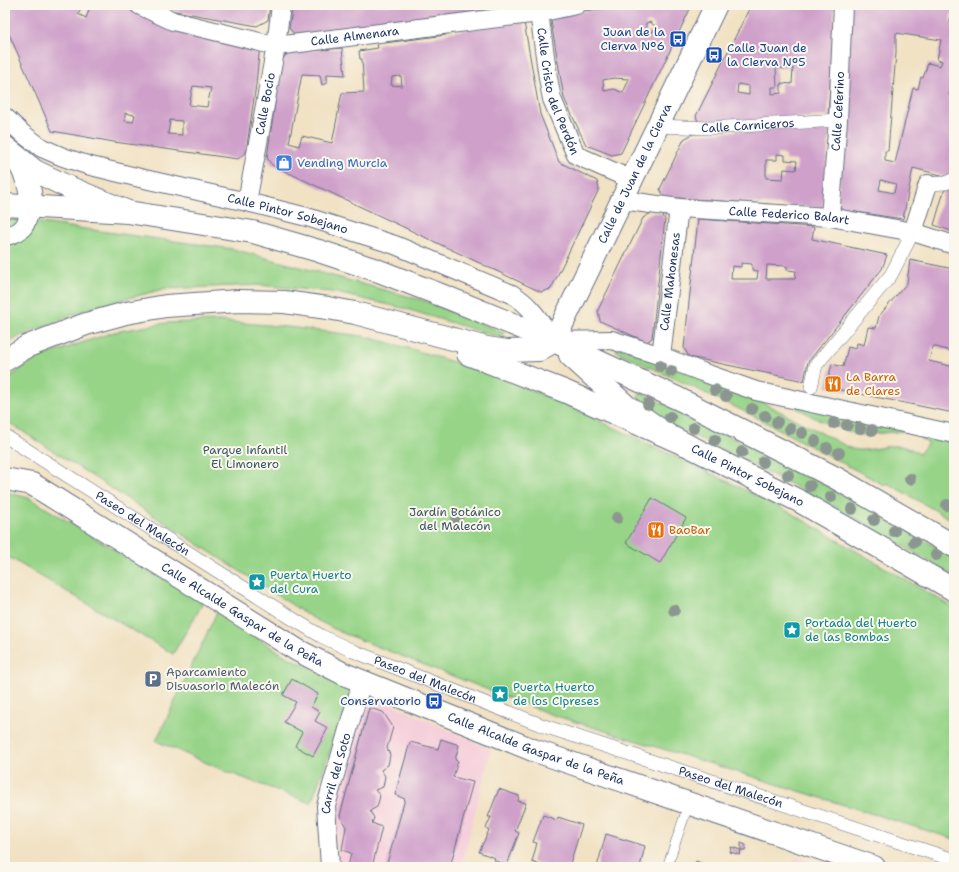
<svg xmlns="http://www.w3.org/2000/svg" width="959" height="872" viewBox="0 0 959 872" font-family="'Shantell Sans',sans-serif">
<rect width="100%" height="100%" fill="#fbf7ec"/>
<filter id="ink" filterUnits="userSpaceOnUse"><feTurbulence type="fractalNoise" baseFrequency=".025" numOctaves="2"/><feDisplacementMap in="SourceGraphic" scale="8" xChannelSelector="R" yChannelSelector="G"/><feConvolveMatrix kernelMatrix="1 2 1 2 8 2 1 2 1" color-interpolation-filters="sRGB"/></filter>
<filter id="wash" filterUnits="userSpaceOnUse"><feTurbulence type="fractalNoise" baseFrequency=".012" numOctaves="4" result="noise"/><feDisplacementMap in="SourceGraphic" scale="16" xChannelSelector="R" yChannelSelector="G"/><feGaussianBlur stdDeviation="0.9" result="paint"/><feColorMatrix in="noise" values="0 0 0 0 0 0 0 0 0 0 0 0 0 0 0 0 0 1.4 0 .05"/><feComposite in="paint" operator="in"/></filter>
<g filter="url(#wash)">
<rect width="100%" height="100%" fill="#f1e2c4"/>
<g fill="#f5cfdb">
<path d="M368 694 491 749 461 867H339L334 802Z"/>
<path d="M796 857 826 867H792Z"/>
</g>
<g fill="#97d488" stroke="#598273">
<path d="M5 202 11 219 233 249 425 301 504 333 502 338 403 308 332 292 258 285 163 289 88 309 20 336 5 345Z"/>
<path d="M219 321 279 326 363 336 408 348 479 370 528 389 566 405 727 481 791 513 954 608V839L550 714 340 632 311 617 5 420V380L37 358 114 332 166 323Z"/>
<path d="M618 347 750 396 852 449C870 454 890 441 908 448 912 449 916 452 919 454L928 443 914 434 905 431 858 435 817 419 788 403 954 439V521L887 483 884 485 752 415 616 351Z"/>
<path d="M640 392 806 474 954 557V576L871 527 814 496 753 465 670 424 637 400Z"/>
<path d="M5 492 29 498 203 603 173 654 10 558 5 557Z"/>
<path d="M217 612 284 655 353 689 311 803 230 773 156 741Z"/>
</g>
<g id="blocks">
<g fill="#cfa1ca" fill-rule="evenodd">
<path d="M5 5H121L172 28 260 45 256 85 246 152 238 159 114 142 52 131 5 25ZM82 6 89 10 86 18 78 14ZM193 86 211 88 207 107 189 105ZM125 113 135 115 133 122 125 121ZM170 120 182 121V135L168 134Z"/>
<path d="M155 5H270L268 20 257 26 164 9Z"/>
<path d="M293 5H524V6L409 20 296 36 289 28Z"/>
<path d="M636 5H687L690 9 621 153 612 155 586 145 564 98 551 21 556 14ZM650 22 655 26 653 32H646V23ZM614 78 629 79 623 93 614 89 604 91 603 80Z"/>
<path d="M751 5H835L828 116 699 124 696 116ZM776 68H793L792 84 781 83V93L772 94V87H777ZM738 84 749 86V95L737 93Z"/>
<path d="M850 5H954V14H951L950 22 954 23V89L951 88 949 95H953L954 91V174L949 177 913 168 903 219 842 210 838 205ZM896 33 941 40 937 60 942 61 940 66 928 63 923 78 921 77 918 89 913 88 895 163 885 161V151H888L896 53ZM881 180 896 184 894 193 879 190Z"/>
<path d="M524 22 540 114 559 162 597 181 599 189 551 289 541 292 272 165 267 158 281 61 288 53 342 48 345 75 327 74V83L322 85 320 75 302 74 289 143 299 146 302 136 332 143 342 93 364 92 362 59H360L359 51 378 48 377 44 446 35 445 33ZM401 76 402 86 391 85 392 77Z"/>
<path d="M830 125 823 208 664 197 660 189 684 139 693 134ZM777 154 785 155V160L797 161 796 170 784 169 783 179 766 178V160H777Z"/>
<path d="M954 185V232L934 225 944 191Z"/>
<path d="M651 213H661L665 219 652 338 647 342 600 321 598 310 643 218Z"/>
<path d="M698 219 814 227 812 239 887 255 882 269 808 362 804 381 689 357 684 348ZM741 263 752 264V270L758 271 757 279H731L732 266 741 267ZM767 265 787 266V270L796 271 795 279H766Z"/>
<path d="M910 260 954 269V352L933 346 929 361 954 367V413L826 387 832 364 843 367 848 347 856 349 857 343 864 345 868 327 876 328 879 316 907 283Z"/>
<path d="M652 498 686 518 660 563 626 543Z"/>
<path d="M292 679 318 694 311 707 320 712 315 721 328 728 313 756 295 746 302 732 284 722 296 702 283 695Z"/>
<path d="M369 708 383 712 393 727 387 748 390 755 388 765 381 770 385 776 383 787 375 790 380 796 377 807 370 811 374 818 372 823 382 827 372 867H348L351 853 342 850 346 827 340 816Z"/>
<path d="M441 739 459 745 455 760 458 761 453 777 473 782 450 867H386L405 799 395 795 410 742 438 749Z"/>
<path d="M499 789 519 796 518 801 526 803 515 831 519 833 507 865 494 860 495 858 479 852 489 830 486 828 491 817H488Z"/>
<path d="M543 815 557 820 558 817 582 825 569 867H546L532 862 537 843 533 842Z"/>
<path d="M606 834 645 846 640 867H597Z"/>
<path d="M741 843 746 845 745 851 741 850 740 855 730 852 731 847 741 850Z"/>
<path d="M696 861 712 867H694Z"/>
</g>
</g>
</g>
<g filter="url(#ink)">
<use href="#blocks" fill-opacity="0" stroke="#666e82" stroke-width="1"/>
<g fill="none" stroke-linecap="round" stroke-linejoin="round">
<g stroke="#666e82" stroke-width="10">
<path id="service" d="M667 867 689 803"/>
</g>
<g stroke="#666e82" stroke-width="14">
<g id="pedestrian">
<path id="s1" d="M657 126 711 128 838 120"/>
<path d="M928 184 946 183 954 179"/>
<path d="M811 387 816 365 891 275 913 232"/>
<path id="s2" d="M5 436 293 619 321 636 353 651 544 726 954 860"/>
</g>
</g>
<g stroke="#666e82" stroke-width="20">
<g id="minor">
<path id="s3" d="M139 5 173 21 276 46 539 13 576 5"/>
<path id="s4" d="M538 5 548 78 552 99 576 155 632 180"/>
<path id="s5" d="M5 117 23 134 42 148 63 157 87 165 140 178 247 202 307 217 395 245 512 294C532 306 541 323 554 341L612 340 661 356 702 372 756 391 954 434"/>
<path id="s6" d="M622 200 679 208 830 217 913 232 954 245"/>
<path id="s7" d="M247 202 276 46 281 5"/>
<path id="s8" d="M830 217 838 120 843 5"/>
<path d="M913 232 928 184"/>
<path d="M5 236C24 233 27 224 31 207"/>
<path id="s9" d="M661 356 679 208"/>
<path id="s10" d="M330 867 326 806 362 681"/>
</g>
</g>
<g stroke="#666e82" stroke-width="24">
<g id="tertiary">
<path id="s11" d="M5 479 32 484 297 650 344 674 533 750 874 867"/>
</g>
</g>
<g stroke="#666e82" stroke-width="24">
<g id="secondary">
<path d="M5 205 128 212 253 232 319 251 379 271 451 299 554 341 679 399 836 478 954 546"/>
<path id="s12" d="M554 341 716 5"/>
<path id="s13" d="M570 355 625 405 669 436 801 502 954 590"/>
</g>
</g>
<g stroke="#666e82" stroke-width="24">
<g id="motorway">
<path d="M5 147 35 171 68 187 128 212"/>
<path d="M16 157C25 173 32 188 31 207"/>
<path d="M468 354 564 391 684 444"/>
<path d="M5 360 28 346 86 324 126 313 166 306 238 301 284 302 328 308 355 313 487 348 507 351 539 350 554 341"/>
</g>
</g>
<use href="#service" stroke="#fff" stroke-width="9"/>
<use href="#pedestrian" stroke="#fff" stroke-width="13"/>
<use href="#minor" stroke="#fff" stroke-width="18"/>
<use href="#tertiary" stroke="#fff" stroke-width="22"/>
<use href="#secondary" stroke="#fff" stroke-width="22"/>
<use href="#motorway" stroke="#fff" stroke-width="22"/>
</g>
<g fill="#8c9691">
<circle cx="660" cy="366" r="6"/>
<circle cx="671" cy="371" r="6"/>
<circle cx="715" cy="390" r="6"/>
<circle cx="726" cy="396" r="6"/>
<circle cx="648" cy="404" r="6"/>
<circle cx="752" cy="409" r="6"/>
<circle cx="765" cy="416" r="6"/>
<circle cx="670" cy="417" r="6"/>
<circle cx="777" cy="422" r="6"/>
<circle cx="834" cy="423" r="6"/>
<circle cx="847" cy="425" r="6"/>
<circle cx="694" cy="428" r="6"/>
<circle cx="860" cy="428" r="6"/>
<circle cx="790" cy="429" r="6"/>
<circle cx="872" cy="430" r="6"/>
<circle cx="802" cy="433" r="6"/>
<circle cx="715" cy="440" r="6"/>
<circle cx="815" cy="441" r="6"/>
<circle cx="827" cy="448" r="6"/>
<circle cx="742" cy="452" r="6"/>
<circle cx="839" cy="453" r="6"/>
<circle cx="763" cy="462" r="6"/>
<circle cx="788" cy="475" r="6"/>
<circle cx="910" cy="479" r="6"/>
<circle cx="810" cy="486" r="6"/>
<circle cx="831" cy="497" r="6"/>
<circle cx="947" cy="505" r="6"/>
<circle cx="852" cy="509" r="6"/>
<circle cx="617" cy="518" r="6"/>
<circle cx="457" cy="519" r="6"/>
<circle cx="874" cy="520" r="6"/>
<circle cx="894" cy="531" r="6"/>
<circle cx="914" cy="542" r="6"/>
<circle cx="936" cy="555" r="6"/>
<circle cx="674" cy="610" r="6"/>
</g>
</g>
<defs>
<g id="bus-square" transform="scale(0.9)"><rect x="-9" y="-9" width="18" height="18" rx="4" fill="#1a4fb4" stroke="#fbf7ec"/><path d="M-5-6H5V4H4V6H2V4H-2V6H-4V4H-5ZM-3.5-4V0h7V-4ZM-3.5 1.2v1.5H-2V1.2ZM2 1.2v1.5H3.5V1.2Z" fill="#fff"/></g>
<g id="shop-square" transform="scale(0.9)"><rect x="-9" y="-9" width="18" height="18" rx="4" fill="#3f7fe0" stroke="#fbf7ec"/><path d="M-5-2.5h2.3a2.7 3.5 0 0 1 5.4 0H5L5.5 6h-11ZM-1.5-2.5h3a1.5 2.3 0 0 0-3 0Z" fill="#fff"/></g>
<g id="restaurant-square" transform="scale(0.9)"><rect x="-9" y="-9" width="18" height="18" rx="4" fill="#e8710a" stroke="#fbf7ec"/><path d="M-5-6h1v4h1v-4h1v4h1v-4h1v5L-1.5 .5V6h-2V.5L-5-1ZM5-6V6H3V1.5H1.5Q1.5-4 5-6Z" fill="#fff"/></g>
<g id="sight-square" transform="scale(0.9)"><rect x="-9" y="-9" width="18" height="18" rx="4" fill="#0f9aa8" stroke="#fbf7ec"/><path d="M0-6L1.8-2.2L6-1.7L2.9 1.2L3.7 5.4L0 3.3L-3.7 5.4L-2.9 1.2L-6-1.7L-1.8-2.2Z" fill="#fff"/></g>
<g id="parking-square" transform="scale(0.9)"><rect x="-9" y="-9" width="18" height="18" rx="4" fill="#5c6f8a" stroke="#fbf7ec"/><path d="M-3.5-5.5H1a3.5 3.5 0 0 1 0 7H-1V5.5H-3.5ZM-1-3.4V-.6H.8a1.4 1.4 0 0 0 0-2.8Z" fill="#fff"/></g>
</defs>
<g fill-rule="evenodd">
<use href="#bus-square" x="678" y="39"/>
<use href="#bus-square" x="714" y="55"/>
<use href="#shop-square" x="284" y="163"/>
<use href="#restaurant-square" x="833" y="384"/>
<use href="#restaurant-square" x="656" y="530"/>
<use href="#sight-square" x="257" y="582"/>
<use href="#sight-square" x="792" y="630"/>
<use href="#parking-square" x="153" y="679"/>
<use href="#sight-square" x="500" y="694"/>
<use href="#bus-square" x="434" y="701"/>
</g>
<g text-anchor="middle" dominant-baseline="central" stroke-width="4" stroke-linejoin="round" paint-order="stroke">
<g font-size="12" fill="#164399" stroke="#fbf7ec" text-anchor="end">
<text x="665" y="32">Juan de la<tspan x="665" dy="14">Cierva Nº6</tspan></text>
<text x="727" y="48" text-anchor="start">Calle Juan de<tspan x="727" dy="14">la Cierva Nº5</tspan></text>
<text x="421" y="701">Conservatorio</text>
</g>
<g font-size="12" fill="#1b2f5e" stroke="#fbf7ec">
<text stroke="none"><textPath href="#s3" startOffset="223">Calle Almenara</textPath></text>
<text stroke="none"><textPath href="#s4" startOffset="89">Calle Cristo del Perdón</textPath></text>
<text stroke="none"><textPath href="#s7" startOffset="100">Calle Bocio</textPath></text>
<text stroke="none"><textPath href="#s8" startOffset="106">Calle Ceferino</textPath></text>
<text stroke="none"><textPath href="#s1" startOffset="91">Calle Carniceros</textPath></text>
<text stroke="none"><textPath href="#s12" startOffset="186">Calle de Juan de la Cierva</textPath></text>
<text stroke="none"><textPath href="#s5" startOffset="303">Calle Pintor Sobejano</textPath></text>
<text stroke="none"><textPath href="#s6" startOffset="168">Calle Federico Balart</textPath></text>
<text stroke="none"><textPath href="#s9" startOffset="75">Calle Mahonesas</textPath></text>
<text stroke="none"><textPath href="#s13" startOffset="216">Calle Pintor Sobejano</textPath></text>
<text stroke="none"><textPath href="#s2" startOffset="163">Paseo del Malecón</textPath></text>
<text stroke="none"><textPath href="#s11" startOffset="275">Calle Alcalde Gaspar de la Peña</textPath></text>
<text stroke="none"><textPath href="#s2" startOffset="487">Paseo del Malecón</textPath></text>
<text stroke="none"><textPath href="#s11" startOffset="599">Calle Alcalde Gaspar de la Peña</textPath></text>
<text stroke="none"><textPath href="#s10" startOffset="95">Carril del Soto</textPath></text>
<text stroke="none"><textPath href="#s2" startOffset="811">Paseo del Malecón</textPath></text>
</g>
<g font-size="12" fill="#366cbe" stroke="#fbf7ec" text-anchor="start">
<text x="297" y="163">Vending Murcia</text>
</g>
<g font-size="12" fill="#c56008" stroke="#fbf7ec" text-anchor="start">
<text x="846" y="377">La Barra<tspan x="846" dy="14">de Clares</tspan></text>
<text x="669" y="530">BaoBar</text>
</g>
<g font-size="12" fill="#3a5868" stroke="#fbf7ec">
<text x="245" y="450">Parque infantil<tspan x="245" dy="14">El Limonero</tspan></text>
<text x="455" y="512">Jardín Botánico<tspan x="455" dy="14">del Malecón</tspan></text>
</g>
<g font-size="12" fill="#0d838f" stroke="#fbf7ec" text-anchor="start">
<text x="270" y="575">Puerta Huerto<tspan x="270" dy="14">del Cura</tspan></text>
<text x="805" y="623">Portada del Huerto<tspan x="805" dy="14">de las Bombas</tspan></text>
<text x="513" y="687">Puerta Huerto<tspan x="513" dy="14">de los Cipreses</tspan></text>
</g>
<g font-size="12" fill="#4e5e75" stroke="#fbf7ec" text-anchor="start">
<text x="166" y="672">Aparcamiento<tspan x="166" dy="14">Disuasorio Malecón</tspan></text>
</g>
</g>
<rect width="959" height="872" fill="none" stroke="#fbf7ec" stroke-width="20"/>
</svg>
